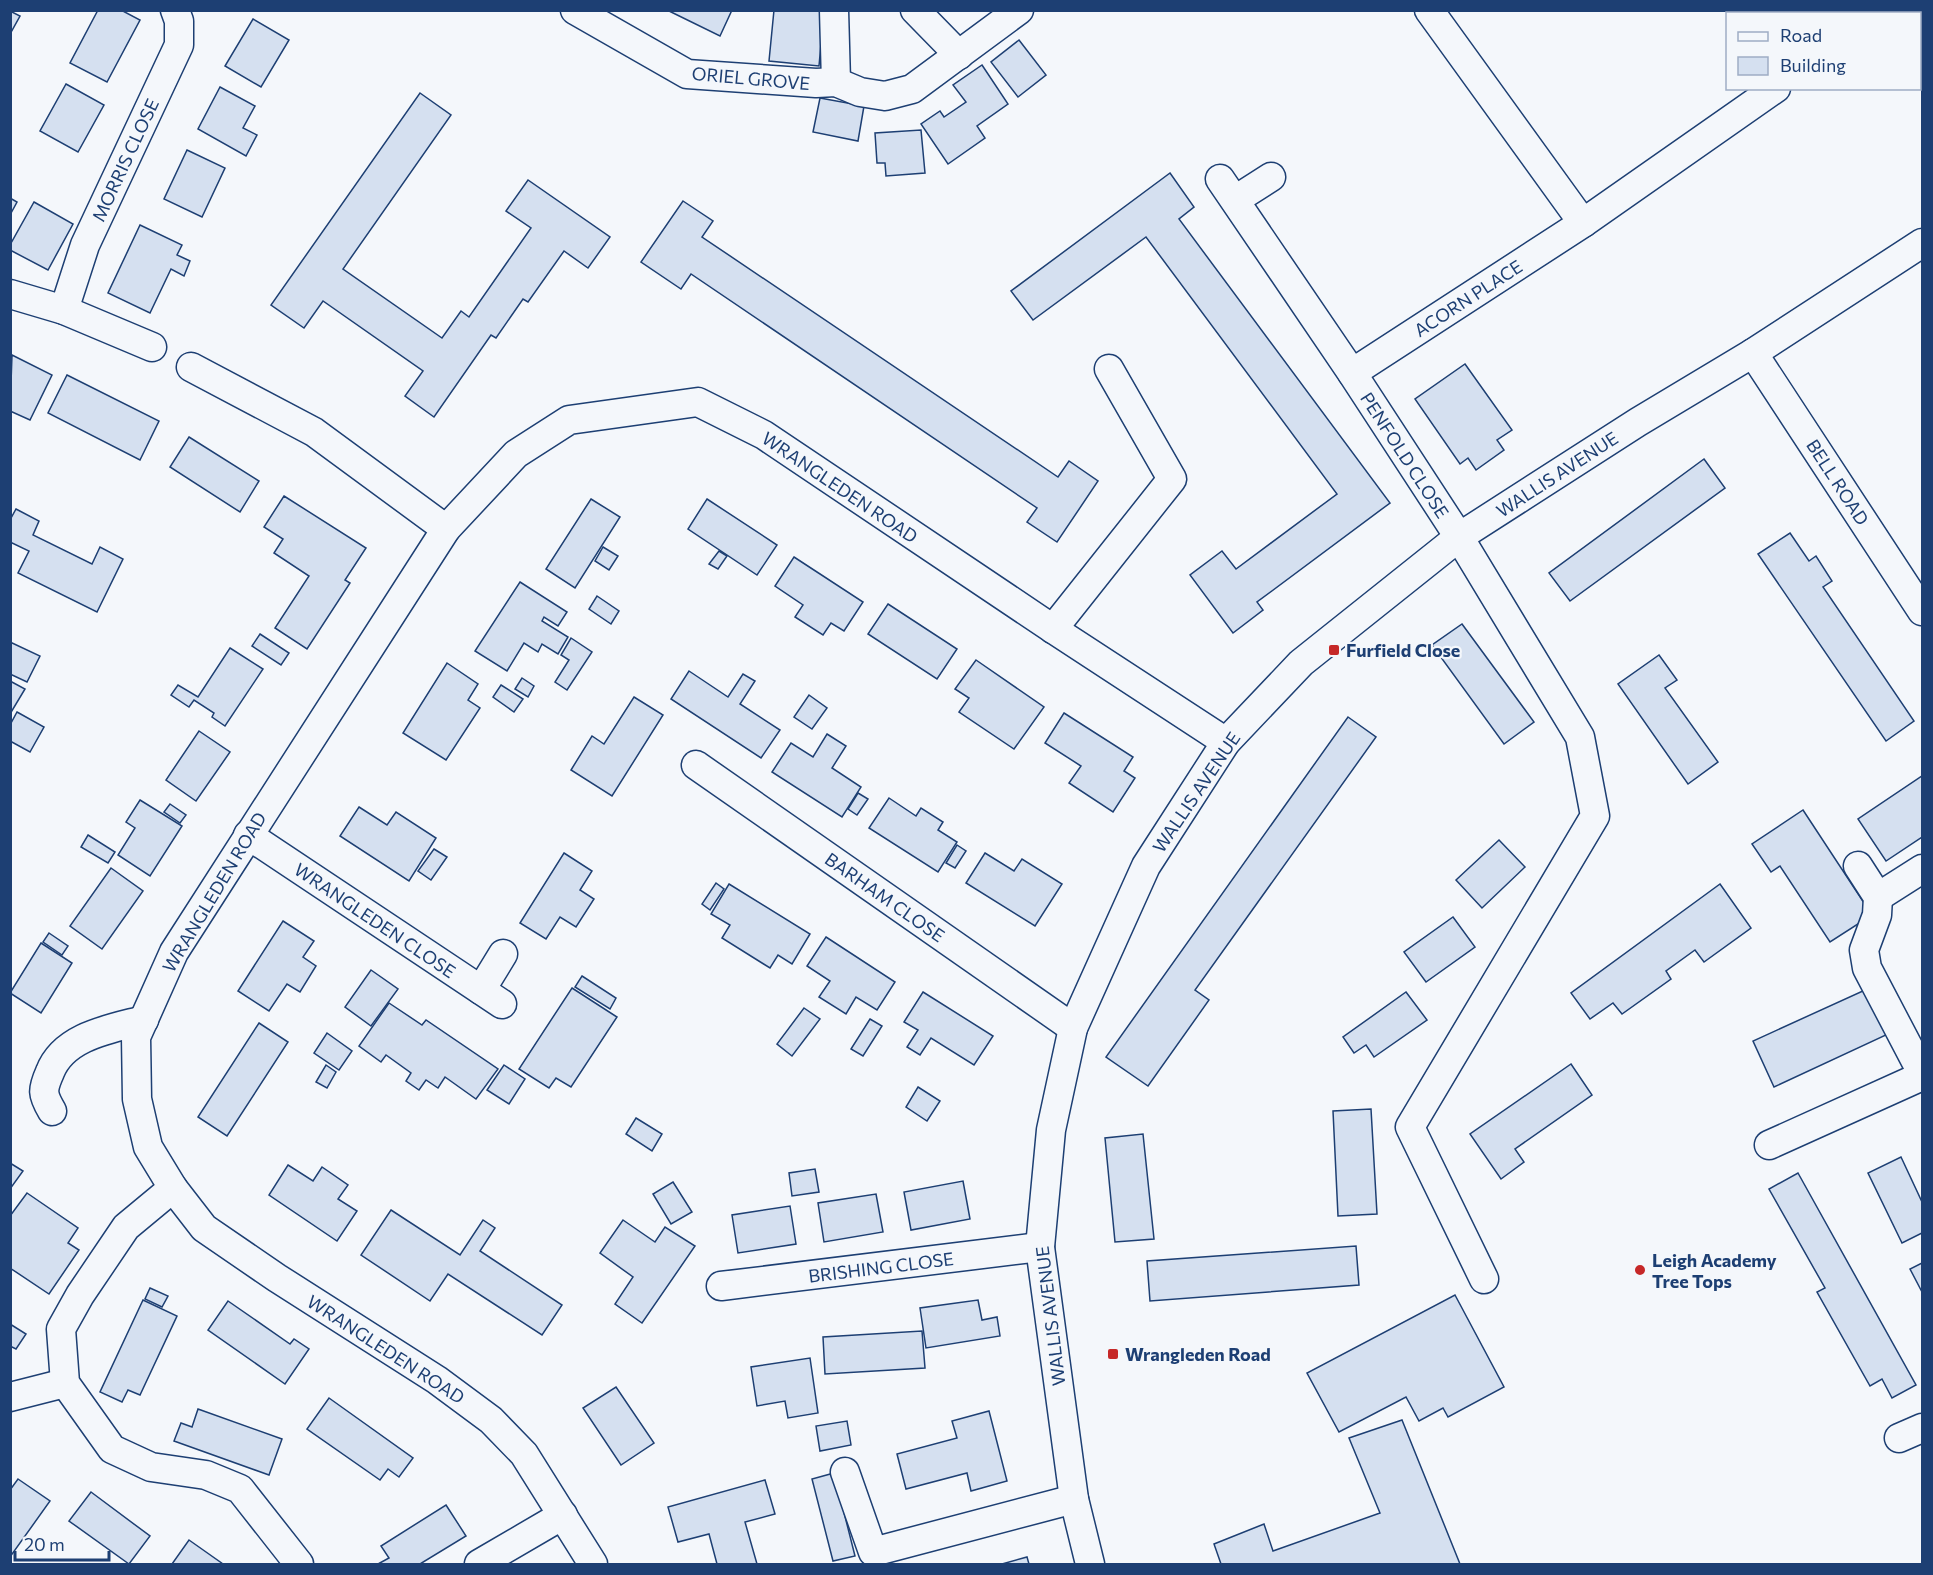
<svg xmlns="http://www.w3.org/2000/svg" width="1933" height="1575" viewBox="0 0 1933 1575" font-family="Commissioner,sans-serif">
<rect width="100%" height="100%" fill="#f4f7fb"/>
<g fill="#d5e0f0" stroke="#1d3f73" stroke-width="1.5">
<path d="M98 10H121L140 20 107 82 70 63Z"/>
<path d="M667 10H732L720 36Z"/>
<path d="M774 10H824L819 66 769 61Z"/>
<path d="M10 11 20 16 10 34Z"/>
<path d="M253 19 289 40 261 87 225 66Z"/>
<path d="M1019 40 1046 75 1018 97 991 62Z"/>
<path d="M982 65 1008 104 977 126 985 138 948 164 921 124 940 111 944 117 966 102 953 85Z"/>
<path d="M66 84 104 105 78 152 40 131Z"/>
<path d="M220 87 255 106 243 128 257 135 246 156 198 129Z"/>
<path d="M420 93 451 115 343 269 442 338 461 311 469 317 531 228 506 211 528 180 610 237 588 268 564 251 528 302 523 299 496 338 491 335 434 417 405 396 423 371 323 301 304 328 271 305Z"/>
<path d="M820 98 864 106 858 141 813 132Z"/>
<path d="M921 130 925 173 886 176 885 163H877L875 133Z"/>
<path d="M187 150 225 168 202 217 164 199Z"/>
<path d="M1170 173 1194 207 1179 219 1390 503 1257 602 1263 610 1233 633 1190 575 1222 551 1236 569 1337 494 1146 237 1033 320 1011 291Z"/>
<path d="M10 198 17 202 10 215Z"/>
<path d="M683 201 713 221 702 237 1058 477 1069 461 1098 481 1057 542 1027 522 1037 508 691 274 681 289 641 262Z"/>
<path d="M34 202 73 224 48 270 10 250V245Z"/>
<path d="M140 225 182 245 177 255 190 261 184 276 171 269 150 313 108 293Z"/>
<path d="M12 355 52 375 30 420 10 411Z"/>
<path d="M1465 364 1512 430 1497 440 1504 450 1476 470 1468 458 1460 464 1415 399Z"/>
<path d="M67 375 159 421 140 460 48 413Z"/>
<path d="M189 437 259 481 240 512 170 467Z"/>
<path d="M1704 459 1725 488 1570 601 1549 573Z"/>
<path d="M284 496 366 548 345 580 350 583 307 649 275 628 309 576 274 553 283 539 264 527Z"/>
<path d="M591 499 620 517 575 588 546 569Z"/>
<path d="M707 499 777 545 757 575 688 529Z"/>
<path d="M16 509 39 521 33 535 92 564 100 547 123 559 97 612 18 573 29 551 10 542V520Z"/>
<path d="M1790 533 1809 561 1816 556 1832 581 1823 587 1914 721 1886 741 1758 554Z"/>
<path d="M603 547 618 556 609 570 595 561Z"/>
<path d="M719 551 727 556 718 569 709 564Z"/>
<path d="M794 557 863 602 844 631 831 623 823 635 795 617 803 605 775 586Z"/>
<path d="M520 582 567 612 558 626 544 617 542 621 568 637 558 654 542 644 538 652 524 643 507 671 475 651Z"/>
<path d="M597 596 619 611 611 624 589 609Z"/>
<path d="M888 604 957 649 937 679 868 634Z"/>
<path d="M1462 624 1534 722 1504 744 1432 645Z"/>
<path d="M260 634 289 653 281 665 252 646Z"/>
<path d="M571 638 592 652 567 690 555 682 569 660 561 655Z"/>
<path d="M10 642 40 656 27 682 10 674Z"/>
<path d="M230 648 263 669 225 726 212 717 214 713 194 700 189 707 171 695 178 685 198 697Z"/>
<path d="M1659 655 1677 680 1665 688 1718 762 1688 784 1618 684Z"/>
<path d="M976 660 1044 707 1014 749 959 712 969 698 955 689Z"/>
<path d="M447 663 478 684 468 700 480 708 446 760 403 733Z"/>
<path d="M689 671 728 697 743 674 755 681 740 704 780 730 761 758 671 699Z"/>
<path d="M522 678 534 686 528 697 515 689Z"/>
<path d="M10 681 25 689 10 714Z"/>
<path d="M501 685 523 699 514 712 493 697Z"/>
<path d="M809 695 827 708 812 729 794 717Z"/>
<path d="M634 697 663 715 612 796 571 770 592 736 604 744Z"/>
<path d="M17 712 44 727 30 752 10 741V725Z"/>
<path d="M1064 713 1133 757 1124 771 1135 778 1113 812 1069 783 1081 766 1045 743Z"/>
<path d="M1348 717 1376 737 1195 990 1209 1000 1148 1086 1106 1057Z"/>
<path d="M199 731 230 752 196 801 166 780Z"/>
<path d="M827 734 846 746 832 768 861 787 842 817 772 772 791 743 813 757Z"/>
<path d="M1922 776V837L1886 861 1858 819Z"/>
<path d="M858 793 868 799 857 815 848 809Z"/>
<path d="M889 798 916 816 921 808 943 822 938 830 957 842 938 872 869 828Z"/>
<path d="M140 800 182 826 150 876 118 855 135 828 126 822Z"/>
<path d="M170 804 186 815 180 823 164 812Z"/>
<path d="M359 807 387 825 396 812 436 838 409 881 340 836Z"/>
<path d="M1803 810 1872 915 1830 942 1780 866 1771 872 1752 844Z"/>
<path d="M88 835 115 852 108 863 81 847Z"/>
<path d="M1499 840 1525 867 1482 908 1456 880Z"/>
<path d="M957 845 966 851 955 868 946 863Z"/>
<path d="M434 849 447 857 431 880 418 871Z"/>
<path d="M564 853 592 871 580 890 594 899 576 927 560 917 546 939 520 923Z"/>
<path d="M985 853 1014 871 1022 859 1062 884 1035 926 966 883Z"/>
<path d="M111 868 143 891 102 949 70 926Z"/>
<path d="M716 883 724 889 710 910 702 904Z"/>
<path d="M729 884 810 934 792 964 778 955 770 968 722 938 730 925 711 914Z"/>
<path d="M1720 884 1751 928 1704 962 1695 950 1666 971 1671 979 1622 1014 1613 1003 1590 1019 1571 993Z"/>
<path d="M1453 917 1475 947 1426 982 1404 952Z"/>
<path d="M283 921 314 941 303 957 316 966 300 992 287 984 269 1011 238 991Z"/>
<path d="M49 933 68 946 62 955 43 942Z"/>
<path d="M826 937 895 982 877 1010 856 997 846 1014 819 997 830 981 807 966Z"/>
<path d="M41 943 72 963 41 1013 10 993Z"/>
<path d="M371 970 398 989 371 1026 345 1007Z"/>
<path d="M582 976 616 998 610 1009 575 987Z"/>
<path d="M572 988 617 1017 571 1087 556 1078 549 1088 519 1069Z"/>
<path d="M1865 990 1886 1035 1774 1087 1753 1041Z"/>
<path d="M923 992 993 1036 974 1065 931 1038 920 1055 907 1047 918 1030 904 1022Z"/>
<path d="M1406 992 1427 1020 1374 1057 1366 1045 1354 1053 1343 1037Z"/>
<path d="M389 1003 422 1025 426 1020 498 1069 476 1099 445 1077 438 1088 426 1080 419 1090 406 1081 411 1073 386 1055 381 1062 359 1046Z"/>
<path d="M804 1008 820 1019 792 1056 777 1044Z"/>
<path d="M870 1019 882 1026 863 1056 851 1049Z"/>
<path d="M259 1023 288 1042 227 1136 198 1117Z"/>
<path d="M327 1033 352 1051 339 1070 314 1053Z"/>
<path d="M1571 1064 1592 1095 1515 1149 1524 1162 1501 1179 1470 1134Z"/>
<path d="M326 1065 336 1072 327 1088 316 1082Z"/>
<path d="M504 1065 525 1079 509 1104 487 1090Z"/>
<path d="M918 1087 940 1101 927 1121 906 1107Z"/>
<path d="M1371 1109 1377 1214 1338 1216 1333 1111Z"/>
<path d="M636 1118 662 1134 652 1151 626 1134Z"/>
<path d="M1143 1134 1154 1239 1115 1242 1105 1138Z"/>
<path d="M1901 1157 1922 1202V1233L1902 1243 1868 1173Z"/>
<path d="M10 1163 23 1171 10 1189Z"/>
<path d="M288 1165 313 1181 322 1167 348 1185 338 1199 357 1211 337 1241 269 1195Z"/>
<path d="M815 1169 819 1192 792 1196 789 1173Z"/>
<path d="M1798 1173 1916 1385 1892 1398 1882 1379 1870 1386 1817 1292 1825 1288 1769 1189Z"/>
<path d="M963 1181 970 1219 911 1230 904 1192Z"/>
<path d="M673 1182 692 1212 671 1224 653 1194Z"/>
<path d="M27 1193 78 1228 68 1243 79 1250 49 1294 10 1268V1216Z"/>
<path d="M876 1194 883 1232 824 1242 818 1203Z"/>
<path d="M790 1206 796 1244 738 1253 732 1215Z"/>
<path d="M391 1210 460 1255 483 1220 495 1228 480 1251 562 1305 542 1335 448 1274 430 1301 361 1255Z"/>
<path d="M623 1220 655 1242 665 1227 695 1246 642 1323 615 1304 633 1277 600 1253Z"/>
<path d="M1356 1246 1359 1285 1150 1301 1147 1261Z"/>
<path d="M1922 1263V1292L1910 1269Z"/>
<path d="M150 1288 168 1296 162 1307 145 1299Z"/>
<path d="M1455 1295 1504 1387 1448 1417 1443 1408 1419 1421 1406 1397 1339 1432 1307 1373Z"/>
<path d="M143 1300 177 1316 140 1395 128 1390 122 1402 100 1392Z"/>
<path d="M978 1300 982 1320 997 1317 1000 1336 926 1348 920 1308Z"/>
<path d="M228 1301 290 1344 294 1339 309 1349 285 1384 208 1330Z"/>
<path d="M10 1324 26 1334 16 1349 10 1346Z"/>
<path d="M922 1331 925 1368 825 1374 823 1337Z"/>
<path d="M810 1358 818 1413 788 1418 785 1401 757 1406 751 1367Z"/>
<path d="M616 1387 654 1443 621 1465 583 1408Z"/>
<path d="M329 1398 413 1458 399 1477 388 1469 380 1480 307 1429Z"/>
<path d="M198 1409 282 1439 269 1475 174 1441 181 1423 192 1427Z"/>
<path d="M989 1411 1007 1481 971 1491 967 1473 906 1489 897 1454 957 1438 952 1421Z"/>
<path d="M1402 1420 1460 1564H1221L1214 1544 1264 1524 1273 1551 1380 1513 1349 1438Z"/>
<path d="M847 1421 851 1445 820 1451 816 1426Z"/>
<path d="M834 1473 855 1556 833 1561 812 1479Z"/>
<path d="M18 1479 50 1501 10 1557V1490Z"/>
<path d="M765 1480 775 1514 745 1522 757 1564H717L709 1534 678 1542 668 1507Z"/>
<path d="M91 1492 150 1536 129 1564 69 1521Z"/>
<path d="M446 1505 466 1536 420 1564H378L389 1558 381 1546Z"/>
<path d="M189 1540 223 1564H172Z"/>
<path d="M1027 1557 1029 1564H1002Z"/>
</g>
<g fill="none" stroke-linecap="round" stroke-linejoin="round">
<g stroke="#1d3f73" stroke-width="31">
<g id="minor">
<path d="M575 10 687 74 816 83 836 82 860 92 885 96 912 89 1019 10"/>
<path d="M834 10 836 82"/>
<path d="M915 10 959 55"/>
<path d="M1429 10 1583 223"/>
<path d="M1825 14V10"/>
<path d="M1220 179 1352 373 1459 537 1580 737 1595 816 1410 1127 1484 1279"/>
<path d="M1235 200 1271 177"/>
<path d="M10 294 64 310 152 347"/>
<path d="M64 310 85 245 179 45V21L175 10"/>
<path d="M1753 353 1922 611"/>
<path d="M191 367 314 432 446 529"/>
<path d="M1352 373 1583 223 1776 88"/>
<path d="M1053 629 1172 479 1109 369"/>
<path d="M696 765 1073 1028"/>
<path d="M248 835 502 1004"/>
<path d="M1858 866 1878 897 1877 915 1864 950 1867 968 1922 1073"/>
<path d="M1878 897 1922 869"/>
<path d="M481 990 503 954"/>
<path d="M52 1111C42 1094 42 1090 50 1072 64 1036 110 1029 144 1020"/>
<path d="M1769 1145 1922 1076"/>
<path d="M173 1188 126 1227 80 1295 61 1329 65 1383 112 1449 151 1467 206 1475 240 1489 299 1564"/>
<path d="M721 1286 1040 1247"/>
<path d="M10 1397 65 1383"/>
<path d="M1899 1438 1922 1428"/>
<path d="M845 1472 873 1552 1074 1499"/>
<path d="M479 1564 563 1515"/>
<path d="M593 1564 524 1454 491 1420 437 1380 277 1278 204 1228 173 1188 148 1147 137 1099 136 1037 174 952 446 529 516 454 569 420 698 402 764 435 1053 629 1226 742"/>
<path d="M1090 1564 1074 1499 1040 1247 1051 1130 1073 1028 1146 866 1226 742 1301 663 1459 537 1638 422 1753 353 1922 243"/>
</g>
</g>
<use href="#minor" stroke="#f4f7fb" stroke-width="28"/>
</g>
<g fill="#c62828" stroke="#f4f7fb" stroke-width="2">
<rect x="1328" y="644" width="12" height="12" rx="3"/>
<circle cx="1640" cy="1270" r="6"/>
<rect x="1107" y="1348" width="12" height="12" rx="3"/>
</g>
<g text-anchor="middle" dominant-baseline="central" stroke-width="4.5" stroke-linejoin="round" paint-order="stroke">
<g font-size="18" fill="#1d3f73" stroke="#f4f7fb">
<text transform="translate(751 78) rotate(5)">ORIEL GROVE</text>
<text transform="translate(125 160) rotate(-65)">MORRIS CLOSE</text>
<text transform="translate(1468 298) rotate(-33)">ACORN PLACE</text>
<text transform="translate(1405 455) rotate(57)">PENFOLD CLOSE</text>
<text transform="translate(1557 474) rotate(-33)">WALLIS AVENUE</text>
<text transform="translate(1838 482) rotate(57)">BELL ROAD</text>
<text transform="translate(840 487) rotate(34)">WRANGLEDEN ROAD</text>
<text transform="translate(1196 792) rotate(-56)">WALLIS AVENUE</text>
<text transform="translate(214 892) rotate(-59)">WRANGLEDEN ROAD</text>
<text transform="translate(885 897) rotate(35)">BARHAM CLOSE</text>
<text transform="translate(375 920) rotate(34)">WRANGLEDEN CLOSE</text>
<text transform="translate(881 1267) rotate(-7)">BRISHING CLOSE</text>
<text transform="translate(1050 1316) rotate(-97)">WALLIS AVENUE</text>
<text transform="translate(386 1349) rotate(33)">WRANGLEDEN ROAD</text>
</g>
<g font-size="18" font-weight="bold" fill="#1d3f73" stroke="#f4f7fb" text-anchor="start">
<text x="1346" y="650">Furfield Close</text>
<text x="1652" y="1260">Leigh Academy<tspan x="1652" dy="21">Tree Tops</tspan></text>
<text x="1125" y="1354">Wrangleden Road</text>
</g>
</g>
<rect width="1933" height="1575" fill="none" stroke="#1d3f73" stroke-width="24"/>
<rect x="1726" y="12" width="195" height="78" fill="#f4f7fb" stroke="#9eadc5" stroke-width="1.5"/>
<rect x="1738" y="32" width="30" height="9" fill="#f4f7fb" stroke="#9eadc5" stroke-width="1.5"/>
<text x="1780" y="42" font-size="18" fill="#1d3f73">Road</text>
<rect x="1738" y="57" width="30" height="18" fill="#d5e0f0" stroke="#9eadc5" stroke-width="1.5"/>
<text x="1780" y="72" font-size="18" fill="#1d3f73">Building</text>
<path d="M15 1551v9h94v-9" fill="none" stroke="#1d3f73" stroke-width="3"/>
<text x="24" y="1551" font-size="18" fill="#1d3f73" stroke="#f4f7fb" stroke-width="4.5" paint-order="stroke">20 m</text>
</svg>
